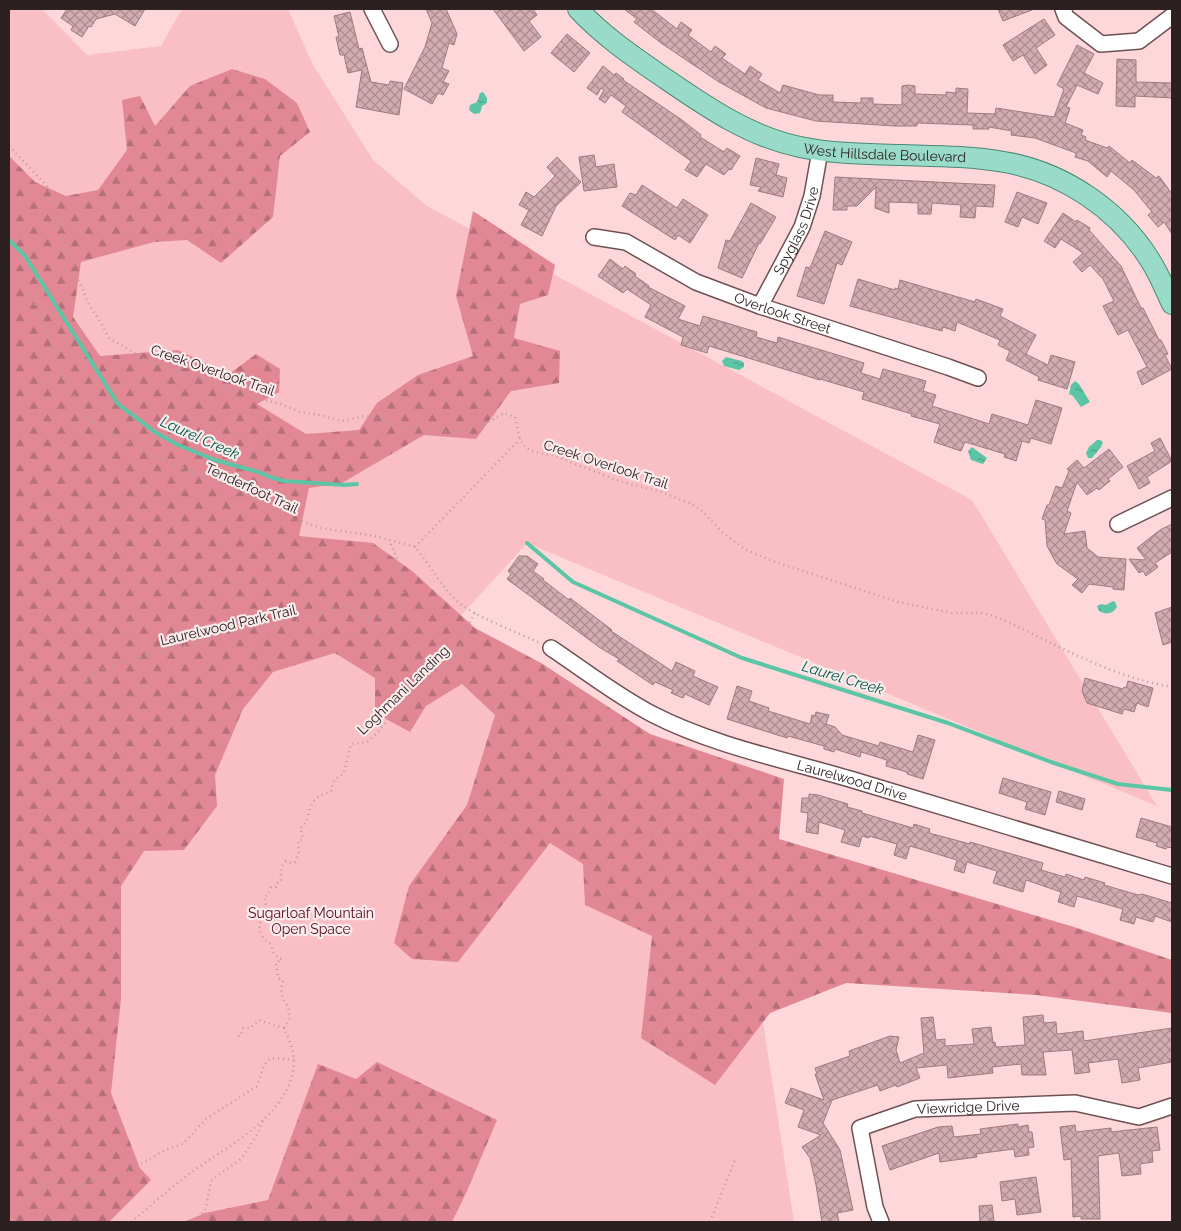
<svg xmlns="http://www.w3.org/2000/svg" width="1181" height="1231" viewBox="0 0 1181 1231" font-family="Raleway,sans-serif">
<defs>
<pattern id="forest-firs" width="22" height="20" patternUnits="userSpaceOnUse" patternTransform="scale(1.25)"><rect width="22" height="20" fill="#e18894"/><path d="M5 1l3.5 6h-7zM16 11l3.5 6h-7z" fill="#b76f78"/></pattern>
<pattern id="water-ripples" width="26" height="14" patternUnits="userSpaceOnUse" patternTransform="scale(1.25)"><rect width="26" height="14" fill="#5bc5a5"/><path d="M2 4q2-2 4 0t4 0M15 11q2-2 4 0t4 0" fill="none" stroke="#4ca086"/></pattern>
<pattern id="building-cross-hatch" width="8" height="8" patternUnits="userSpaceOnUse" patternTransform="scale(1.25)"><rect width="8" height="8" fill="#d1acb0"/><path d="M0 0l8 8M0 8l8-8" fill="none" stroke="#aa8c8f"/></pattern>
</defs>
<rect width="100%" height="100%" fill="#fdd7da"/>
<path fill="#f9bfc5" d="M9 9H42L87 55 161 46 182 9H288L312 63 373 160 427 206 972 500 1157 806 527 543 437 642 747 919 794 1222H9Z"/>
<g fill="url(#forest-firs)">
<path d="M232 69 265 79 297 103 310 132 280 156 273 217 221 263 187 240 154 242 81 262 73 317 100 356 178 350 229 374 256 354 280 369 279 392 257 404 306 434 359 430 377 403 418 375 473 356 456 296 473 211 555 265 548 295 520 304 514 338 560 351 559 383 511 391 476 439 424 435 342 483 309 488 299 536 373 543 412 571 475 628 541 663 650 734 784 779 779 839 1074 927 1172 960V1013L1036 995 846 983 770 1013 715 1085 641 1038 652 936 585 905 583 864 550 843 458 962 412 959 394 943 409 886 467 805 495 715 462 684 426 706 410 732 375 713V678L335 653 273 672 243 709 215 775 217 806 184 850 144 851 121 886V999L111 1093 140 1168 151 1180 109 1222H9V156L35 182 66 196 98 190 127 150 122 100 140 96 155 126 190 86Z"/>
<path d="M377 1062 497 1120 467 1191 452 1222H184L205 1213 268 1200 318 1064 356 1079Z"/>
</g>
<g fill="url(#water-ripples)">
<path d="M483 92 487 98V103L482 106 480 113 474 114 469 110 470 105 477 102 480 93Z"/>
<path d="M726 357 742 361 744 363V367L739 370 724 366 722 361Z"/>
<path d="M1075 381 1079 384 1090 402 1081 407 1073 396 1069 394 1071 385Z"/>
<path d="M1097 440H1100L1103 442 1101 447 1092 458H1088L1086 453 1089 447Z"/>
<path d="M972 447 987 458 983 464 971 460 968 451Z"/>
<path d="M1113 601 1115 602 1117 607C1113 614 1106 615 1099 611L1097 606 1101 604 1106 605Z"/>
</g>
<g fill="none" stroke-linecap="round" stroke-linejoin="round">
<g stroke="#5bc5a5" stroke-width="4">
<path d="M9 240 25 256 118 404 155 432 178 445 215 460 258 472 273 478 284 481 345 485 357 484"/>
<path d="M527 543 573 582 742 658 948 723 1051 762 1118 784 1172 790"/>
</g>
</g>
<g fill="url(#building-cross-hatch)" stroke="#9d7b7e">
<path d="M67 9H145L135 26 115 14 96 19 91 27 89 26 82 37 71 30 73 26 61 18Z"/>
<path d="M426 9H446L457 34 454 45 449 43 442 68 449 71 443 82 449 84 443 95 438 93 432 104 404 89 425 47 432 23Z"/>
<path d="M493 9H533L537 15 529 21 541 37 524 51Z"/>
<path d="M624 9H651L677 29 681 22 692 30 688 35 711 52 715 46 726 54 722 58 745 74 750 66 762 74 758 80 780 93 783 85 819 95H833V102L861 103V98H873V104L902 105V86L908 85 915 86V94L946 95V92L956 93V88L968 89 967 113 995 114 996 108 1054 117 1064 89 1057 85 1077 45 1094 54 1084 73 1103 83 1098 94 1077 85 1066 107 1070 108 1065 123 1083 130 1081 135 1086 137 1085 140 1107 148 1109 146 1130 163 1132 160 1156 178 1159 176 1172 194V234L1164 222 1158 227 1148 215 1152 212 1134 190 1111 171 1107 177 1088 161 1075 157 1076 153 1035 138 1011 135 1012 131 989 127V129H973V125L917 123V126H895L816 121 766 108 719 82 661 43 634 22 637 19Z"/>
<path d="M998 9H1032V10L1003 21Z"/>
<path d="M350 12 359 49 362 48 371 82 389 85 390 81 403 83 399 115 356 107 362 70 348 73 344 55H340L336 37H339L334 16Z"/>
<path d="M1044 19 1055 35 1036 48 1047 65 1035 74 1023 55 1013 61 1003 45Z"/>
<path d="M567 34 590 53 574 72 551 53Z"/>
<path d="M1117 59 1136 60V82L1172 83V98L1135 96V107L1116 106Z"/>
<path d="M603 66 614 75 616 73 624 79 623 80 682 120 701 135 700 137 724 152 727 148 740 156 731 170 729 169 724 175 706 164 697 177 685 170 691 161 622 112 626 106 611 95 605 103 599 99 604 90 601 88 597 95 587 88Z"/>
<path d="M594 155 596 167 614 164 617 187 584 191 579 157Z"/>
<path d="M557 157 581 182 556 206 542 236 521 225 529 210 519 205 526 192 534 197 555 176 547 167Z"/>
<path d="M756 158 779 164 776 175 787 178 783 197 758 191 761 187 750 185Z"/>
<path d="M835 177 995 185 993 207 976 206 975 218 960 217 961 205 932 203 931 214H918V203L889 202V213L875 208 876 187 857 206H847V210H833Z"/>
<path d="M642 185 677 208 683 199 708 215 690 243 678 235 675 240 622 206 630 193 636 195Z"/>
<path d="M1017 192 1047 203 1038 224 1022 217 1018 227 1005 222Z"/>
<path d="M751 203 776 217 760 244 759 243 742 278 718 268 726 240 730 241Z"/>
<path d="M1063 213 1076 222 1077 220 1090 228 1089 230 1121 266 1141 308H1143L1159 340H1161L1168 354 1165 355 1172 369 1142 385 1137 372 1147 367 1128 330 1118 335 1109 318 1103 306 1114 301 1103 279 1090 265 1082 272 1073 262 1083 253 1061 239 1055 248 1044 241Z"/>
<path d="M825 231 852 242 842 265 837 263 824 304 797 296 806 267 810 268Z"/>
<path d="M610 259 623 269 625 266 636 274 635 276 649 286 648 287 685 306 678 319 700 326 703 316 757 332 756 337 777 343 778 337 864 363 861 373 880 379 883 369 926 381 923 391 936 395 932 406 977 420 989 424 992 414 1028 425 1036 400 1062 408 1051 444 1031 438 1029 443 1022 441 1016 461 1004 457 1005 454 965 442 961 451 934 442 940 424 911 416 912 414 862 399 864 392 820 379V380L709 346 707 353 681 345 683 337 645 317 651 305 627 289 623 293 598 276Z"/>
<path d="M858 279 895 290V288L898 289 900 280 975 302 976 299 1003 309 1000 316 1036 335 1026 354 1048 365 1051 355 1075 362 1067 389 1038 380 1039 377 1006 360 1010 351 998 345 1000 340 957 322 955 331 943 327 942 331 850 306Z"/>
<path d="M1160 438 1172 461 1147 477 1150 483 1139 489 1127 466 1155 451 1151 443Z"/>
<path d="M1109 449 1123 467 1108 479 1110 481 1099 490 1097 488 1087 495 1077 482 1067 511 1071 513 1064 534 1085 531 1087 548 1098 557 1126 559 1124 590 1113 589V587L1089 584 1082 593 1072 585 1078 579 1057 564 1054 559 1047 546 1045 520 1042 519 1047 505H1049L1056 486 1062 488 1069 471 1067 469 1077 460 1084 468Z"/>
<path d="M1172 524V552L1155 563 1158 567 1146 576 1143 571 1139 573 1129 559 1146 560 1137 548 1160 530Z"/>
<path d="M519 556H527L538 564 533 571 544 579 543 580 569 600 570 598 612 630 611 631 672 671 676 662 695 671 693 676 718 687 709 705 685 694 683 698 671 693 673 690 655 682 653 685 617 661 619 659 599 647 507 579 511 574 508 571Z"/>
<path d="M1172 607V642L1163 645 1155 613Z"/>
<path d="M1085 678 1123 689 1124 687 1126 688 1128 681 1153 688 1148 707 1137 703 1134 712 1124 709 1122 714 1087 703 1082 691Z"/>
<path d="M737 686 752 691 749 701 769 708 768 711 810 724 812 715 815 716 816 712 829 715 826 724 835 727 842 735 879 746 880 742 913 752 918 735 935 740 923 779 907 774V772L886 766 887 760 861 752 860 757 835 749 834 752 824 749V746L788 736 787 738 727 719Z"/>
<path d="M1003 778 1051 792 1045 815 1025 809 1027 802 999 793Z"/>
<path d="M1059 791 1085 799 1082 810 1056 802Z"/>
<path d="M809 794 818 795 848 804 847 807 862 811V813L913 828 914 824 930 829 929 833 970 844V842L1043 863 1041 870 1065 877 1066 874 1084 880 1085 877 1105 883 1104 885 1138 895 1142 894 1172 903V922L1155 916 1153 922 1136 917 1134 924 1120 920 1123 909 1077 896 1074 907 1058 902 1061 892 1026 880 1023 892 993 883 997 871 967 862 964 873 954 870 957 860 910 846 906 859 894 855 897 844 869 836V838L862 836 859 847 841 842 845 830 819 822 818 834 806 832 808 813 801 812 802 798H809Z"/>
<path d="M1141 818 1172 827V848L1167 847 1166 849 1156 846 1157 843 1136 837Z"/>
<path d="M1043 1015 1044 1023 1056 1022 1057 1034 1083 1031 1084 1041 1172 1028V1062L1138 1068 1140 1080 1122 1083 1118 1059 1088 1063 1090 1072 1075 1074 1072 1050 1043 1052 1046 1075H1022L1021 1064 992 1067 993 1073 948 1078 947 1065 916 1068 920 1078 897 1087 896 1085 880 1091 878 1085 832 1100 823 1123 840 1150 853 1210 837 1213 839 1222H822L816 1185 810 1158 802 1147 821 1135 798 1127 804 1110 785 1103 791 1088 824 1100 815 1074H817L815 1068 850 1056 849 1051 890 1036 899 1037 896 1050 900 1063 924 1053 921 1018 933 1017 936 1040 945 1039V1046L974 1044 972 1029 991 1027 993 1043 995 1042 996 1047 1025 1045 1023 1017Z"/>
<path d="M1018 1124V1127L1028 1125 1029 1132H1032L1034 1147 1028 1148 1029 1155 1015 1157 1014 1149 976 1154 977 1157 940 1162 939 1153 890 1170 882 1146 938 1127 952 1126 954 1137 981 1134 980 1129Z"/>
<path d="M1075 1125 1076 1132 1111 1128V1132L1157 1127 1160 1150 1152 1151 1153 1162 1140 1164 1141 1174 1122 1176 1119 1153 1098 1156 1100 1219H1081V1216L1073 1217 1071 1159 1064 1160 1060 1127Z"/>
<path d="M1036 1177 1041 1212 1017 1215 1015 1199 1002 1201 1000 1182Z"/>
<path d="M992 1205 994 1221 980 1222 979 1206Z"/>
</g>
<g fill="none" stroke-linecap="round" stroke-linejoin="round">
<g stroke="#6f5053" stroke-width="18">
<g id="minor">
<path d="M372 9 390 44"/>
<path d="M1063 9 1066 17 1101 44 1139 41 1172 16"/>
<path id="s1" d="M594 237 626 242 696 282 760 306 948 367 978 378"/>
<path id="s2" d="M760 306 802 227 812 196 820 151"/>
<path d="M1118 524 1172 498"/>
<path id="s3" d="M551 648C584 670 617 696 652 714 712 745 785 760 850 779 957 811 1065 844 1172 876"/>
<path id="s4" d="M881 1222 875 1207 860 1128 915 1109 1075 1103 1139 1117 1172 1106"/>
</g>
</g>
<g stroke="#478a76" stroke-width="22">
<g id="major">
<path id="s5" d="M578 9C602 35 631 55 660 75 704 105 747 136 800 147 834 154 868 154 902 155 936 156 970 156 1004 162 1063 172 1118 209 1150 260 1159 274 1165 289 1172 304"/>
</g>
</g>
<g stroke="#b99c9e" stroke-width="2.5" stroke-dasharray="1 4" stroke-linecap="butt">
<path d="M9 146 48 187 55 205 64 244 88 303 101 323 109 338 148 361 261 399 281 404 300 412 320 415 341 421 366 416 374 417 396 426 449 432 465 430 484 425 504 413 515 417 520 439 525 447 532 451 558 457 619 481 661 492 692 504 701 510 723 533 745 549 767 559 898 602 952 613H983L997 617C1054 643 1110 677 1172 687"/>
<path d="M9 267 21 279 44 323 64 381 90 420 155 457 232 488 291 518 322 528 375 536 415 547C429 564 439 583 455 599 472 616 517 632 540 643"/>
<path d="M415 547 520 439"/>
<path d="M9 744 26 728 102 669 157 652 258 627C289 627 318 611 348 605L356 611 362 619 380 617 395 613C398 609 402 603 403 599 406 578 397 558 389 540"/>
<path d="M284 1028 290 1018 288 1006C281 998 280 991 283 980L278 978 276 963 282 959C274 956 273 953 271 944 266 942 265 940 262 936 256 925 262 919 267 909L264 897 268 895 271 887H276L278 882 281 881C281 873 279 868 286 861L291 863 295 862 299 852 298 841 302 840 303 838 300 828C311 822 306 807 316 799 320 795 326 793 331 791L334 780 344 773 351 744 367 742 377 733 390 716 410 695 436 675 458 652 464 632 475 613"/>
<path d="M9 1212 39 1190 52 1186 72 1189 92 1181 114 1176 132 1169 165 1150 183 1144 206 1119 257 1086C262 1075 261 1066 271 1058L294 1060"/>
<path d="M131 1222C152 1205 173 1185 196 1169 231 1144 290 1114 294 1064 295 1052 289 1039 284 1028L259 1020 250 1028H243L241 1035 236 1037"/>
<path d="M196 1222 206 1208 211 1181 217 1176 241 1159 256 1137 263 1121"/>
<path d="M710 1222 735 1160"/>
</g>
<use href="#minor" stroke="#fff" stroke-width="15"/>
<use href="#major" stroke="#99dbc8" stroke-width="20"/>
</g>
<g text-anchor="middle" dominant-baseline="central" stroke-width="4.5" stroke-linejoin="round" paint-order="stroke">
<g font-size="14" fill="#2d2021" stroke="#faebec">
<text stroke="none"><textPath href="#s5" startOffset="349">West Hillsdale Boulevard</textPath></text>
<text stroke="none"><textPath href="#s2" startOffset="84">Spyglass Drive</textPath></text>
<text stroke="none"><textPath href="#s1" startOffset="205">Overlook Street</textPath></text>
<text transform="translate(213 370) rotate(19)">Creek Overlook Trail</text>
<text transform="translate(606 464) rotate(18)">Creek Overlook Trail</text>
<text transform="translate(252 488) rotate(25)">Tenderfoot Trail</text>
<text transform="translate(228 625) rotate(-13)">Laurelwood Park Trail</text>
<text transform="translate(403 690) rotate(-44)">Loghmani Landing</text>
<text stroke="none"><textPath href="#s3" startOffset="332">Laurelwood Drive</textPath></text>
<text stroke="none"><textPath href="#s4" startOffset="208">Viewridge Drive</textPath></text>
</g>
<g font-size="14" fill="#590920" stroke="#faebec">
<text x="311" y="913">Sugarloaf Mountain<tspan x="311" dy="16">Open Space</tspan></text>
</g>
<g font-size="15" font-style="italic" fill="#005d49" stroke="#faebec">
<text transform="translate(200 438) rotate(24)">Laurel Creek</text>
<text transform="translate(843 678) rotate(17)">Laurel Creek</text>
</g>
</g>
<rect width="1181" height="1231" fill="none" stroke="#2d2021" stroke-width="20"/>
</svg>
